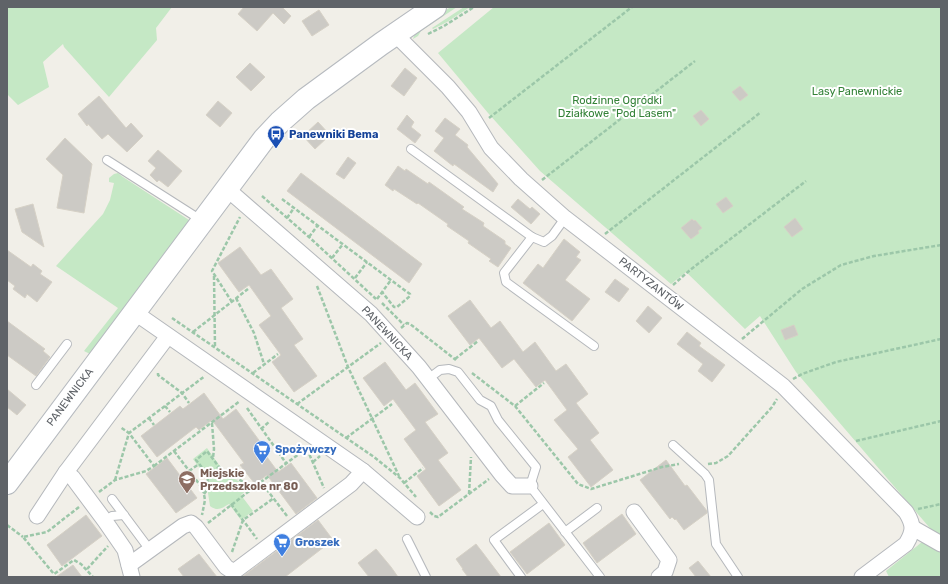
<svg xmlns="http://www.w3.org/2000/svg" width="948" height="584" viewBox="0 0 948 584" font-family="Rubik,sans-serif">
<rect width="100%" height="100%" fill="#f1efe8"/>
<g fill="#c5e8c5">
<path d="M7 7H172L156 28 157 40 109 97 64 47 63 44 43 62 49 87 18 105 7 94Z"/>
<path d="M451 7H457L421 31 418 36 413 39C417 26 440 14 451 7Z"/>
<path d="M464 7H470L447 22 433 29 432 28Z"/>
<path d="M494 7H941V541L796 372 760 316 745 329 686 272 671 284 540 171 488 113 438 53Z"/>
<path d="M118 173 123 177 189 220 191 224 90 354 84 351 118 308 56 266 103 214 110 200 114 183 109 182V178L114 174Z"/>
<path d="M207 448 224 472 249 488 241 495 253 511 241 520 229 504C222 508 218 512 210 506L208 493 209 481 193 459Z"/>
<path d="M922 542 941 549V577H889L886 571Z"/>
</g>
<g fill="#cccac5" stroke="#d6d1c6">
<path d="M244 7H282L291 16 284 24 273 13 257 31 238 14Z"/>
<path d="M319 10 329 25 312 36 302 21Z"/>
<path d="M250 63 265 77 251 91 236 77Z"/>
<path d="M405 68 417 78 404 96 391 86Z"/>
<path d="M740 86 748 95 740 101 732 92Z"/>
<path d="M99 96 126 128 131 123 143 136 127 152 108 134 102 139 88 124 87 126 78 114Z"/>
<path d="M218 101 232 113 220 127 206 115Z"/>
<path d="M701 110 709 119 701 126 693 116Z"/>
<path d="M407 115 414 122 411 127 421 135 415 143 397 129Z"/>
<path d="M445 118 460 129 455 135 468 145 467 147 498 184 493 192 454 164 453 166 434 151 444 138 435 131Z"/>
<path d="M318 122 330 135 315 149 303 136Z"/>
<path d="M65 138 92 164 84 213 57 208 63 175 46 159Z"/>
<path d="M158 150 182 171 168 187 159 180 157 182 150 175 156 168 148 161Z"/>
<path d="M348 157 356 163 344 179 336 174Z"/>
<path d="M398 166 405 171 406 169 428 184 429 182 464 207 462 209 484 223 483 226 505 241V244L511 248 498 267 489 261 491 259 468 243 469 241 447 226 448 224 418 203 417 204 394 189 393 191 385 185Z"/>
<path d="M301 173 422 264 409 283 287 191Z"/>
<path d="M726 197 733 206 723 213 716 204Z"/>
<path d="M518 199 530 209 532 207 540 214 531 224 511 207Z"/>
<path d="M33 204 44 247 22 232 15 209Z"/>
<path d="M795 218 803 229 792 237 784 227Z"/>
<path d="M692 219 694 221 695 220 702 228 698 231 699 233 691 239 681 228Z"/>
<path d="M564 239 580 252 576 257 581 260 565 280 590 299 572 321 523 283 538 264 543 268Z"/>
<path d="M240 247 261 275 271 269 293 299 281 308 303 339 294 345 317 376 294 392 272 362 281 355 259 325 271 316 249 285 239 292 218 263Z"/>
<path d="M7 250 31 267 33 264 42 271 40 274 52 282 37 302 27 294 25 298 13 289 15 286 7 280Z"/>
<path d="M615 279 629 289 619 302 605 292Z"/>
<path d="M470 300 491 328 500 321 523 352 535 342 556 371 566 364 588 394 576 403 599 433 590 440 613 470 591 487 568 457 578 449 554 420 567 410 545 380 536 387 514 359 502 368 479 338 470 345 448 316Z"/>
<path d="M648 306 662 318 649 333 636 321Z"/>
<path d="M7 321 45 349 43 351 50 357 36 376 7 355Z"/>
<path d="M794 325 798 335 785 340 781 330Z"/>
<path d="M687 332 701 343 699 346 725 365 712 382 698 371 703 364 677 344Z"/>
<path d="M385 362 406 390 415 383 438 414 425 422 448 453 438 460 461 490 439 506 417 476 426 469 404 439 416 430 393 399 384 406 363 378Z"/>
<path d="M7 389 26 405 17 415 7 407Z"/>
<path d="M204 393 223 419 236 409 264 447 261 449 278 472 291 463 317 498 296 514 267 475 255 484 240 465 244 463 212 420 199 430 196 427 157 457 141 436 180 406 183 409Z"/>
<path d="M167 458 197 498 176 513 146 474Z"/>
<path d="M666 460 685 486 687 485 707 511V513L684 530 676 519 675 520 672 517 670 519 640 480Z"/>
<path d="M622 514 636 534 597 563 583 543Z"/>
<path d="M86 515 102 536 62 566 47 545Z"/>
<path d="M318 520 333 540 285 577H242Z"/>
<path d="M549 523 565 545 527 574 510 552Z"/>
<path d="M476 544 483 553 501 577H468L462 569H463L456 559Z"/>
<path d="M376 549 391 567 398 577H369L358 563Z"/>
<path d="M199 554 217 577H184L178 569Z"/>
<path d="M698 561 711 577H696L689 568Z"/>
<path d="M73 565 82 577H56Z"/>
</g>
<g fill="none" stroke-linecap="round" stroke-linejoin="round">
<g stroke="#b5b8bc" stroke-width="10">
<g id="lane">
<path d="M411 149 532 237 544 242 552 236 565 218"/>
<path d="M107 160 201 220"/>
<path d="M532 237 504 273 506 282 594 346"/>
<path d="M428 379 440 370 449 369 458 372 480 400 491 406 498 420 536 467 530 486 600 577"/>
<path d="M36 385 67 344"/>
<path d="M673 445 705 474 709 480 716 544 738 577"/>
<path d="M112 499 150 550"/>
<path d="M105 521 112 516 124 515"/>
<path d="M565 532 597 508"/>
<path d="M407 539 426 577"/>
<path d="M521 577 494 540 543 504"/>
</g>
</g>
<g stroke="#b5b8bc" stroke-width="17">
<g id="street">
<path d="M395 34 448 87 469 112 491 148 521 179 565 218 783 386 906 512C914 525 914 531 906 544L862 577"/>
<path d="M226 188 371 314 419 367 502 475 512 486H530"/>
<path d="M134 312 363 471 417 517"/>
<path d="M634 512 669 560 665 572 659 577"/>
<path d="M37 516 66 472"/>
<path d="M913 528 941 544"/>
<path d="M129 565 183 526 191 523 196 527 226 567 232 571H235L351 484 363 471"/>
<path d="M132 577 125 550 105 521 73 478 66 472 168 336"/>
</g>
</g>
<g stroke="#b6babf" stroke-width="24">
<path id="secondary" d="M7 483 264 139 280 122 306 99 381 44 435 7"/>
</g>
<g stroke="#9cc7a9" stroke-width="2.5" stroke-dasharray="4 2" stroke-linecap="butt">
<path d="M428 34 444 26 474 7"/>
<path d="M489 118 632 7"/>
<path d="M542 180 695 61"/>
<path d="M262 196 309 237 376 299"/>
<path d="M282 199 403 289 410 294V296L397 307H394L382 292"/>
<path d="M287 218 294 208"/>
<path d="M605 234 761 112"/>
<path d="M309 237 318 225"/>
<path d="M332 258 343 244"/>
<path d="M214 276 215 347"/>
<path d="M355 278 367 262"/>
<path d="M673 285 690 270 806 181"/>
<path d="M317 286 348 367 399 476"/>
<path d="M236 298 254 333 264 364"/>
<path d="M377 299 391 280"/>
<path d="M232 302 212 271 240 217"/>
<path d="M382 303 404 325"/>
<path d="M172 318 374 457 400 478 416 497"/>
<path d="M401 328 407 323 410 324 456 360"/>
<path d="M193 332 248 289"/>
<path d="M742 339 802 289 841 265 874 256 941 245"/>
<path d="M455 359 478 341"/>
<path d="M158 373V375L182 393 189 403"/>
<path d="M253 373 278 354"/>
<path d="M472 373 515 406 578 484 591 489 662 467 679 464"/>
<path d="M793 379 802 374 836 362 941 339"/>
<path d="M297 404 381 343"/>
<path d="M165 406 170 412"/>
<path d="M515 406 544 383"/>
<path d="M247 408 286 463"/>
<path d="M149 418 154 425"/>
<path d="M212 423 214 449 213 458"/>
<path d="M261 429 270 421"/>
<path d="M346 438 392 404"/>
<path d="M856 441 941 421"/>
<path d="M307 449 324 488"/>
<path d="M174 451 203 489 205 500 202 515"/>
<path d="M313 462 320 456"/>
<path d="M708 464 716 463 728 456 772 407 777 399"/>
<path d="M154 466 240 401"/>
<path d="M219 467 253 488"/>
<path d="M189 471 199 464"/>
<path d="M115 480 129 433 205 376"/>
<path d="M404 483 423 468"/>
<path d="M99 492 115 480 146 471 154 466 129 433 120 427"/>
<path d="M204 494 207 490 208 475 196 460 207 451 219 467 208 475"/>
<path d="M469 494 471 457"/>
<path d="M231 504 257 539"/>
<path d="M79 507 47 532 23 537 54 574 74 560 81 564 93 577"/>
<path d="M918 509 941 504"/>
<path d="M430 512 434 516 438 517 489 479"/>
<path d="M287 516 261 482 307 448"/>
<path d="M208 523 261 482"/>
<path d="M7 525 23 537"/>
<path d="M232 552 243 520 274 498"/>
<path d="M87 569 108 546"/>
</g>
<use href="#lane" stroke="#fff" stroke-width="8"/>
<use href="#street" stroke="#fff" stroke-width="15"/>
<use href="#secondary" stroke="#fff" stroke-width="22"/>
</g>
<defs>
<g id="bus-pin" transform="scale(0.9)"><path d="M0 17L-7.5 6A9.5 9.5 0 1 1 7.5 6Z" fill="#1a4fb4" stroke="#fff"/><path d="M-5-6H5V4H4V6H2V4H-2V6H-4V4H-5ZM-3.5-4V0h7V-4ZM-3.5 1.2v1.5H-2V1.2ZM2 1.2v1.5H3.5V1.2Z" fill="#fff"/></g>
<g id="supermarket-pin" transform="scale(0.9)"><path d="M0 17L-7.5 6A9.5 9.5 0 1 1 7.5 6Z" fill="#3f7fe0" stroke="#fff"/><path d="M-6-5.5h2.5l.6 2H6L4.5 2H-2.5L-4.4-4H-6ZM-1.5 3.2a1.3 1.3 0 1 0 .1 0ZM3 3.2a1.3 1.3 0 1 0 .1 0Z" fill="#fff"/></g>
<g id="school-pin" transform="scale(0.9)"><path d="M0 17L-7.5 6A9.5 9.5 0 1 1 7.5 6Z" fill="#8d6e63" stroke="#fff"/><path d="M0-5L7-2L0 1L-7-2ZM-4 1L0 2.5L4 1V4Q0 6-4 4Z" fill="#fff"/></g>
</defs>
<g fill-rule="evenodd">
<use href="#bus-pin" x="276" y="134"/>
<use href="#supermarket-pin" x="262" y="449"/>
<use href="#school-pin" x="187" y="479"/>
<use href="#supermarket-pin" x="282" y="542"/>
</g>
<g text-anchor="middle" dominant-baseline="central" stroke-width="4" stroke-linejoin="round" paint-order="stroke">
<g font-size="11" fill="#348238" stroke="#fff">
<text x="857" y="91">Lasy Panewnickie</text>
<text x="617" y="100">Rodzinne Ogródki<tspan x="617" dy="13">Działkowe "Pod Lasem"</tspan></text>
</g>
<g font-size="11" font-weight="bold" fill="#164399" stroke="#fff" text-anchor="start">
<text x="289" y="134">Panewniki Bema</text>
</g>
<g font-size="11" fill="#5f6368" stroke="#fff">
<text transform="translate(651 284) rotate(38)">PARTYZANTÓW</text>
<text transform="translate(387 333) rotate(47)">PANEWNICKA</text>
<text transform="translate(70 397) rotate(-53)">PANEWNICKA</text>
</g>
<g font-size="11" font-weight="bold" fill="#366cbe" stroke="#fff" text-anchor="start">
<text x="275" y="449">Spożywczy</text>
<text x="295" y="542">Groszek</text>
</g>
<g font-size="11" font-weight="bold" fill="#785e54" stroke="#fff" text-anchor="start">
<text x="200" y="473">Miejskie<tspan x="200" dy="13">Przedszkole nr 80</tspan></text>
</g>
</g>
<rect width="948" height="584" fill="none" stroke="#5f6368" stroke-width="16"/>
</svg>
